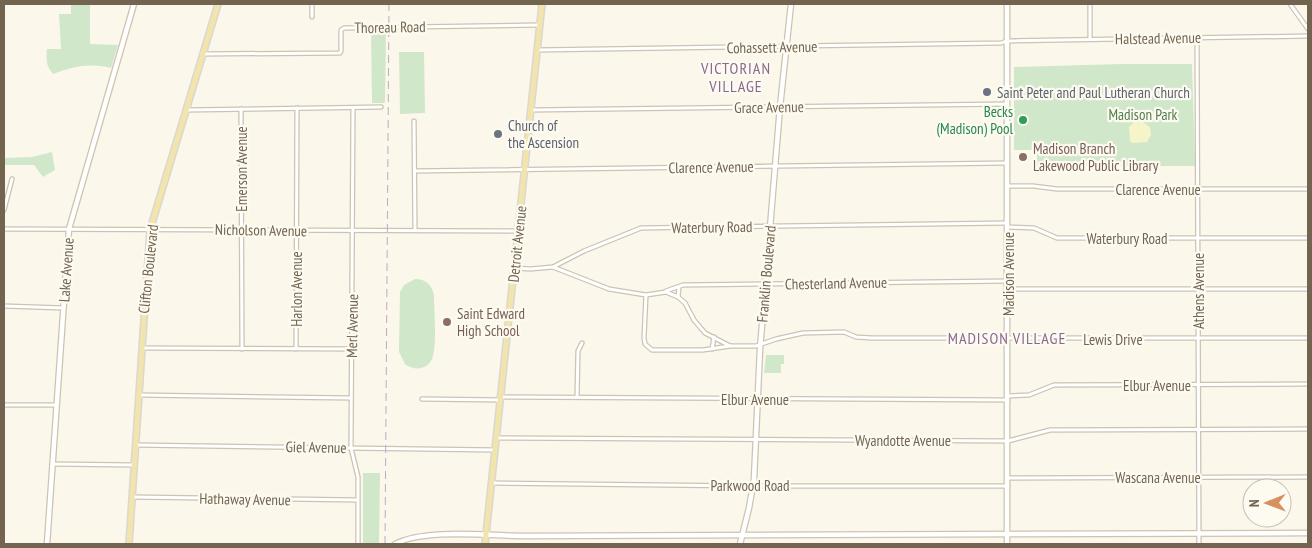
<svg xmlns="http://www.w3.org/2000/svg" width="1312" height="548" viewBox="0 0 1312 548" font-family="'PT Sans Narrow',sans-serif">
<rect width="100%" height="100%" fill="#fbf8eb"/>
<g fill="#d0e7ca">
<path d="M71 4H90V44L118 45 111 68C87 63 76 66 53 74 46 66 46 60 47 49H61L59 14H71Z"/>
<path d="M386 30 385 103H372L371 31Z"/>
<path d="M399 52H424L425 113 400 114Z"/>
<path d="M1121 64H1192L1195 166H1037V150H1014V67Z"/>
<path d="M52 152 55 170 43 177 34 165H4V158L32 157Z"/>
<path d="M415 279C426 279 432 285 434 295 434 311 437 342 433 356 430 369 415 372 405 364L399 352 400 292 404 285Z"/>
<path d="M766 355H784V364H781V373H764Z"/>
<path d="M363 473H380L379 544H363Z"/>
</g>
<path fill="#f6f5ca" d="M1141 121 1150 127 1151 135 1147 142 1132 143 1130 141 1129 127 1134 122Z"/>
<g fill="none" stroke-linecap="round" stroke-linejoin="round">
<g stroke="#ccc3b2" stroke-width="5.5">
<g id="street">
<path d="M312 4V17"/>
<path d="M1290 4 1308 29"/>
<path d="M1197 38 1199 544"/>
<path d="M1090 39V4"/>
<path d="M537 50 1001 43 1007 41 1308 36"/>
<path d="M203 54 340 53 341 51V30L344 28 539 25"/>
<path d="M353 108 351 448 358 477V544"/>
<path d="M241 109 242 349"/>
<path d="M186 110 381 107"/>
<path d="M531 110 1007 104"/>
<path d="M414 121 415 230"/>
<path d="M415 171 1007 163"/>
<path d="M1008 186H1033L1057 189H1308"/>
<path d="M4 210 12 179"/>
<path d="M1008 227 1034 228 1057 238H1308"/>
<path d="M4 229 518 231"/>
<path d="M553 267 609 289 646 295 666 292 678 297 685 303 694 320 705 333 730 346H756L776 339 803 333 844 332 856 337 872 338H1308"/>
<path d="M515 268 530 269 553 267 584 251 641 228 1007 223"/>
<path d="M1008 289H1308"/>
<path d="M666 291 683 285 1008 281"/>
<path d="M646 295 644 338 645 344 652 350H703L730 346"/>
<path d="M678 297 679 287"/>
<path d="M4 306 63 308"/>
<path d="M142 348 352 349"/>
<path d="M296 349 297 108"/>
<path d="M712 349 714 337"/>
<path d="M139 395 351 398"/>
<path d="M1008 396 1029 395 1054 385 1308 384"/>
<path d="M501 397 1008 400"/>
<path d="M577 397 578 351 582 343"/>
<path d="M422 399 501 400"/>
<path d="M4 405H56"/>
<path d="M497 438 1008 441 1050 430 1308 429"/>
<path d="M136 445 495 450"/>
<path d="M53 464 134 465"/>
<path d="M1008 478 1308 477"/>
<path d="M492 483 749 486H1008"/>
<path d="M133 497 357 500"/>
</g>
</g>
<g stroke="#cec3b0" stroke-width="7">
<g id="secondary">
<path d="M1007 4V544"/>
<path d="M47 544 69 229 134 4"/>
<path d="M395 544C426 528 488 536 524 536L1308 533"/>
<path d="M740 544 749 508 754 479 760 349 780 107 791 4"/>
</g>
</g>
<g stroke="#dbd7d2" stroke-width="8">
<g id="primary">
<path d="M129 544 150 230 218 4"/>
<path d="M485 544 542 4"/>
</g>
</g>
<use href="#street" stroke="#fff" stroke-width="3"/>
<use href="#secondary" stroke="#fff" stroke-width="4.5"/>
<use href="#primary" stroke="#f2e5ab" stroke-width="5"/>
<path stroke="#bdaac4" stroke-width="1" stroke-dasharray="8 5" stroke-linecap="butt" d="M385 544 389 4"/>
</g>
<g fill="#6b7280" stroke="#fdfbf1" stroke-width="2">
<circle cx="987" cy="92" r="5"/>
<circle cx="498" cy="134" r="5"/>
</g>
<circle fill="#2e9e5b" stroke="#fdfbf1" stroke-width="2" cx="1023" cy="120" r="5"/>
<g fill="#8d6e63" stroke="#fdfbf1" stroke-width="2">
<circle cx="1023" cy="157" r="5"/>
<circle cx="447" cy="322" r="5"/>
</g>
<g text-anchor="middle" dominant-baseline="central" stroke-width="4.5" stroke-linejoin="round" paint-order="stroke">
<g font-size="15" fill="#736450" stroke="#fdfbf1">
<text transform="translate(390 27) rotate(-1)">Thoreau Road</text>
<text transform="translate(1158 38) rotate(-1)">Halstead Avenue</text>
<text transform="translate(772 47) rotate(-1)">Cohassett Avenue</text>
<text transform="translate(769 107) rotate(-1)">Grace Avenue</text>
<text transform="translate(711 167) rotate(-1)">Clarence Avenue</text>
<text transform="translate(241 169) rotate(-90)">Emerson Avenue</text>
<text x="1158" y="189">Clarence Avenue</text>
<text transform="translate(712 227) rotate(-1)">Waterbury Road</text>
<text transform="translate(261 230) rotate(1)">Nicholson Avenue</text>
<text x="1127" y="238">Waterbury Road</text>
<text transform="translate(517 244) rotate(-84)">Detroit Avenue</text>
<text transform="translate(148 269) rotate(-84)">Clifton Boulevard</text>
<text transform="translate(66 270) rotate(-86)">Lake Avenue</text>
<text transform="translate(766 274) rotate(-85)">Franklin Boulevard</text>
<text transform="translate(1008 274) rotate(-90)">Madison Avenue</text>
<text transform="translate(836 283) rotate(-1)">Chesterland Avenue</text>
<text transform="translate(296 289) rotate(-90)">Harlon Avenue</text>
<text transform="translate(1198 291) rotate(-90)">Athens Avenue</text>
<text transform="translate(352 326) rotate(-89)">Merl Avenue</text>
<text x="1113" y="339">Lewis Drive</text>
<text x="1157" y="385">Elbur Avenue</text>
<text x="755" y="399">Elbur Avenue</text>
<text x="903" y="440">Wyandotte Avenue</text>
<text transform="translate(316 447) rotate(1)">Giel Avenue</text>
<text x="1158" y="477">Wascana Avenue</text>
<text x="750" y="485">Parkwood Road</text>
<text transform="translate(245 499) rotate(1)">Hathaway Avenue</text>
</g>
<g font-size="15" fill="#5b616d" stroke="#fdfbf1" text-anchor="start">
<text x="997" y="92">Saint Peter and Paul Lutheran Church</text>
<text x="508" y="125">Church of<tspan x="508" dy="17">the Ascension</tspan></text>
</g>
<g font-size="15" fill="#27864d" stroke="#fdfbf1" text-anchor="end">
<text x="1013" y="111">Becks<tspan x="1013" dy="17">(Madison) Pool</tspan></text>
</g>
<g font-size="15" fill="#527d4d" stroke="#fdfbf1">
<text x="1143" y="114">Madison Park</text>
</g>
<g font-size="15" fill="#785e54" stroke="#fdfbf1" text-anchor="start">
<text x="1033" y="148">Madison Branch<tspan x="1033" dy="17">Lakewood Public Library</tspan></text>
<text x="457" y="313">Saint Edward<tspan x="457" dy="17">High School</tspan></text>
</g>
<g font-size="16" letter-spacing="1" fill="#8a688e" stroke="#fdfbf1">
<text x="736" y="68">VICTORIAN<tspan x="736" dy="18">VILLAGE</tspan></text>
<text x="1007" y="338">MADISON VILLAGE</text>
</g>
</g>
<rect width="1312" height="548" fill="none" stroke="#736450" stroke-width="10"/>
<g transform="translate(1267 503) rotate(269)"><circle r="24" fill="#fdfbf1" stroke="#c6bfb1"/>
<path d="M0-4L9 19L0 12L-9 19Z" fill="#d7915e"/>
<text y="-8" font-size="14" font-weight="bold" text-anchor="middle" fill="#736450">N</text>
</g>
</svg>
